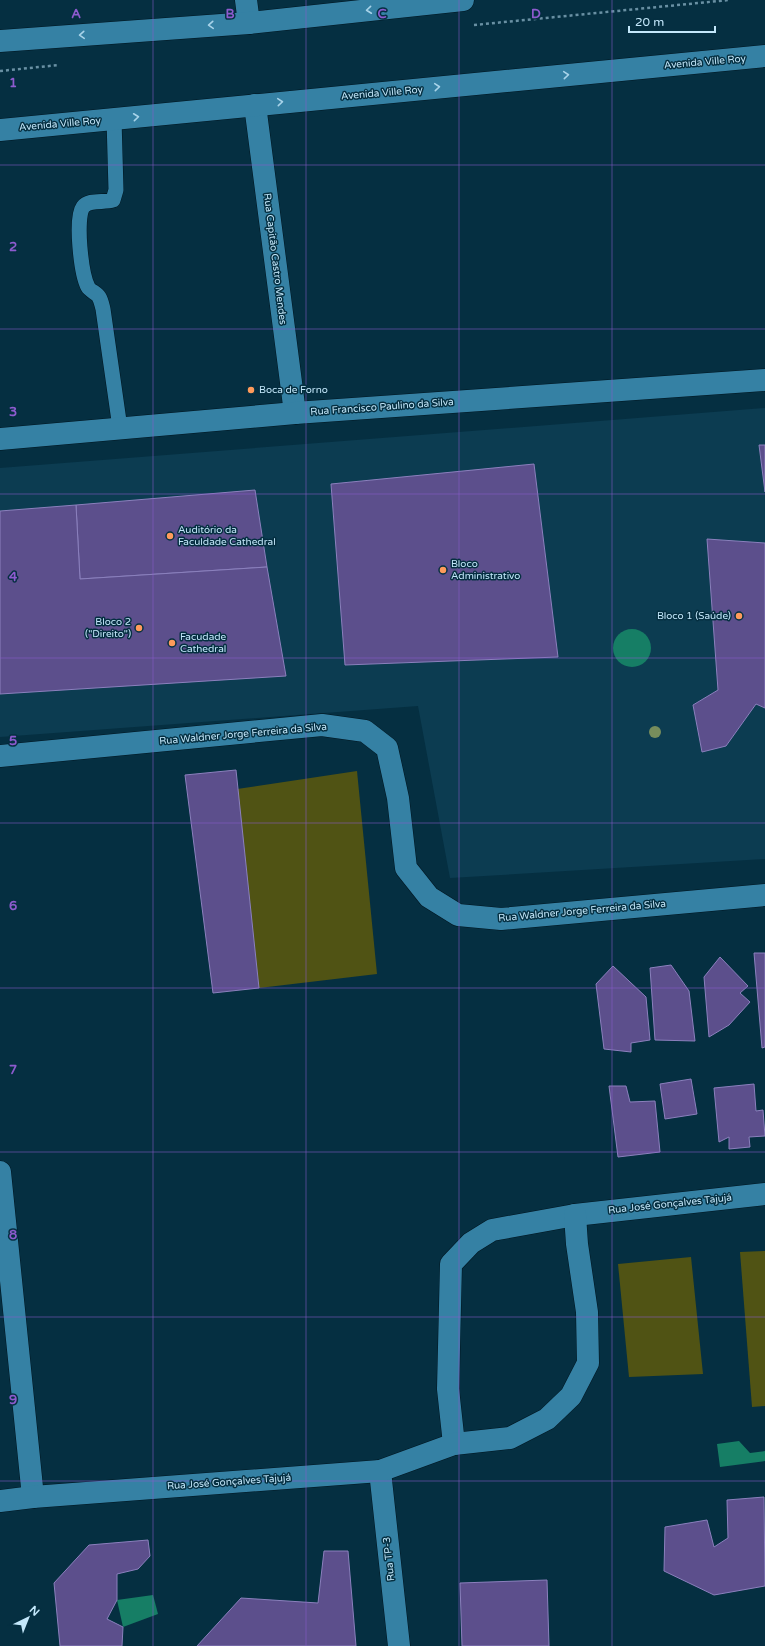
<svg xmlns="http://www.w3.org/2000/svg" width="765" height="1646" viewBox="0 0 765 1646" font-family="'Varela Round',sans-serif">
<rect width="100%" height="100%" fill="#052f41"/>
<path fill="#0c3c51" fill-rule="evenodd" d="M765 408V445H759L765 492V543L707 540 718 690 693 705 702 752 726 746 756 704 765 708V859L450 878 418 706 0 737V468ZM534 464 558 657 345 665 331 484Z"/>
<g fill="#505314">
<path d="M357 771 377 974 259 988 237 789Z"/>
<path d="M765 1251V1406L752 1407 740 1252Z"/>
<path d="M691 1257 703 1374 629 1377 618 1264Z"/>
</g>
<g fill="#167e65">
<circle cx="632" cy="648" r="19"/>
<path d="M739 1441 750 1453 765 1451V1461L720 1467 717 1444Z"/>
<path d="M153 1595 158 1614 123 1627 117 1600Z"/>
</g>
<g fill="#5c4f8c" stroke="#8b80bd">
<path d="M759 445H765V492Z"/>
<path d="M534 464 558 657 345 665 331 484Z"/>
<path d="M255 490 267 567 80 579 76 505Z"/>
<path d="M76 505 80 579 267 567 286 676 0 694V511Z"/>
<path d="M707 539 765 543V708L756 704 726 746 702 752 693 705 718 690Z"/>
<path d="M236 770 259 988 213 993 185 775Z"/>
<path d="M754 953H765V1047L762 1048Z"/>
<path d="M720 957 748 986 740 993 750 1002 729 1025 709 1037 704 977Z"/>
<path d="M671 965 689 991 695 1041 655 1040 650 968Z"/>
<path d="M613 966 646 997 650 1040 631 1043V1052L604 1049 596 984Z"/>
<path d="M691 1079 697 1114 665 1119 660 1084Z"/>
<path d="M754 1084 756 1111 763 1110 765 1136 749 1137 750 1147 729 1149V1137L719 1142 714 1088Z"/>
<path d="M609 1086H626L630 1102 655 1101 660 1152 618 1157Z"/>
<path d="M764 1497 765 1586 714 1595 664 1571 665 1527 707 1520 714 1547 728 1538 727 1500Z"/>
<path d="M148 1540 150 1556 138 1569 117 1574V1600L107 1619 123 1627 122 1646H60L54 1583 89 1545Z"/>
<path d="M324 1551H348L356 1646H197L241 1598 318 1603Z"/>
<path d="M547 1580 549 1646H462L460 1583Z"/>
</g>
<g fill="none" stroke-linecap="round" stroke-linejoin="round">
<g stroke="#011621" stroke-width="16">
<path id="service" d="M114 119 116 190 113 200C104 203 89 199 83 207 75 218 81 274 88 287 90 291 97 293 99 297 101 300 102 305 103 309L120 428"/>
</g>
<g stroke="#011621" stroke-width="23">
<g id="minor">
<path d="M246 0 249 23"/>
<path d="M255 105 295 413"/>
<path d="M0 439 295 413 765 380"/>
<path d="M0 756 322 725 365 731 387 748 398 798 406 868 429 897 458 915 501 919 765 895"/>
<path d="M0 1172 33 1497"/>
<path d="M454 1444 448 1389 451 1264 471 1243 492 1230 575 1215 765 1194"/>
<path d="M380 1471 399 1646"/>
<path d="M0 1501 33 1497 380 1471 454 1444 510 1438 547 1419 571 1396 588 1363 587 1312 577 1244 575 1215"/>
</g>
</g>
<g stroke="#011621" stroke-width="23">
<g id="secondary">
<path d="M0 41 249 23 463 0"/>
<path d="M0 130 765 56"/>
</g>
</g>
<g stroke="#6990a3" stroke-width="2.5" stroke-dasharray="3 3" stroke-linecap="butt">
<path d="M474 25 729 0"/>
<path d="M0 71 59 65"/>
</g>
<use href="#service" stroke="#3581a4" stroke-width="15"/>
<use href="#minor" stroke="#3581a4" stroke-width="22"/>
<use href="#secondary" stroke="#3581a4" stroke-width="22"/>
</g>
<circle fill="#778d5c" cx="655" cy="732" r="6"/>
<defs><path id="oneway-chevron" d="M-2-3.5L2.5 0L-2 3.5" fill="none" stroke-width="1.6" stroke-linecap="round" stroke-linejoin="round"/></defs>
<g stroke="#a7d3e9">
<use href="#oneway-chevron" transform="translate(369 10) rotate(174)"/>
<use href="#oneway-chevron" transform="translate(211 25) rotate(176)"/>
<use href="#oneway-chevron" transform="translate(82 35) rotate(176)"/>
<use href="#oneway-chevron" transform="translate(566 75) rotate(-5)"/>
<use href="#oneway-chevron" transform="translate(437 87) rotate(-5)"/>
<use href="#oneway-chevron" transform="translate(280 102) rotate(-5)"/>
<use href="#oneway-chevron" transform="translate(136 117) rotate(-6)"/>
</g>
<path fill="none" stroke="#8d5bce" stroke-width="1" stroke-opacity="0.55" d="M153 0V1646M306 0V1646M459 0V1646M612 0V1646M0 165H765M0 329H765M0 494H765M0 658H765M0 823H765M0 988H765M0 1152H765M0 1317H765M0 1481H765"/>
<g fill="#ff9b5b" stroke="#052f41" stroke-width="1.5">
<circle cx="251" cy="390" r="4"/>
<circle cx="170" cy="536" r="4"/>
<circle cx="443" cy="570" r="4"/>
<circle cx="739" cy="616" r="4"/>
<circle cx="139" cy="628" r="4"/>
<circle cx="172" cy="643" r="4"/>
</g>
<g text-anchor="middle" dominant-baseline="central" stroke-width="3" stroke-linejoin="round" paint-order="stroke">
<g font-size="10" fill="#c3e7fa" stroke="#052f41">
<text transform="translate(705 62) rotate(-5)">Avenida Ville Roy</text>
<text transform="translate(382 93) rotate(-5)">Avenida Ville Roy</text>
<text transform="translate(60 124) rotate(-5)">Avenida Ville Roy</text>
<text transform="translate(275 259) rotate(83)">Rua Capitão Castro Mendes</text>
<text transform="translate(382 407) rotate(-4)">Rua Francisco Paulino da Silva</text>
<text transform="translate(243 734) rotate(-5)">Rua Waldner Jorge Ferreira da Silva</text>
<text transform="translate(582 911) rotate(-5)">Rua Waldner Jorge Ferreira da Silva</text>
<text transform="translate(670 1204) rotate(-6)">Rua José Gonçalves Tajujá</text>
<text transform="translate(229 1482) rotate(-4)">Rua José Gonçalves Tajujá</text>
<text transform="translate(389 1559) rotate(-96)">Rua TP-3</text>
</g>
<g font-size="10" fill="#c3e7fa" stroke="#052f41" text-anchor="start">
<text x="259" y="390">Boca de Forno</text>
<text x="178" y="530">Auditório da<tspan x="178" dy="12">Faculdade Cathedral</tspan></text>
<text x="451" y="564">Bloco<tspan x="451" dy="12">Administrativo</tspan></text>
<text x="731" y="616" text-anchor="end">Bloco 1 (Saúde)</text>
<text x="131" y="622" text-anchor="end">Bloco 2<tspan x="131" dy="12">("Direito")</tspan></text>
<text x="180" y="637">Facudade<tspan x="180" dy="12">Cathedral</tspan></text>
</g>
</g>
<g font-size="13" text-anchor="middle" font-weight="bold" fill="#8d5bce" stroke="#052f41" stroke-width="3" stroke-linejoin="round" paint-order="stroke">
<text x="76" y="18">A</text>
<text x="230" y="18">B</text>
<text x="382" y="18">C</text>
<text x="536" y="18">D</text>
<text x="13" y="87">1</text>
<text x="13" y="251">2</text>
<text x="13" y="416">3</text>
<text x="13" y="581">4</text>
<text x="13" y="745">5</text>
<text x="13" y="910">6</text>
<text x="13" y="1074">7</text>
<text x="13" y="1239">8</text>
<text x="13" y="1404">9</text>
</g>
<g transform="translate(28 1618) rotate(43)" stroke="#052f41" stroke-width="3" paint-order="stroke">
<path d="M0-3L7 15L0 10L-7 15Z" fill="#c3e7fa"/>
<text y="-6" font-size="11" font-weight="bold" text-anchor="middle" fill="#c3e7fa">N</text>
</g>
<path d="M629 26v6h86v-6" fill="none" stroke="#c3e7fa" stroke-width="2"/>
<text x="635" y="26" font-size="12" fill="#c3e7fa" stroke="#052f41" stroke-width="3" paint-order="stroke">20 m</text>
</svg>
